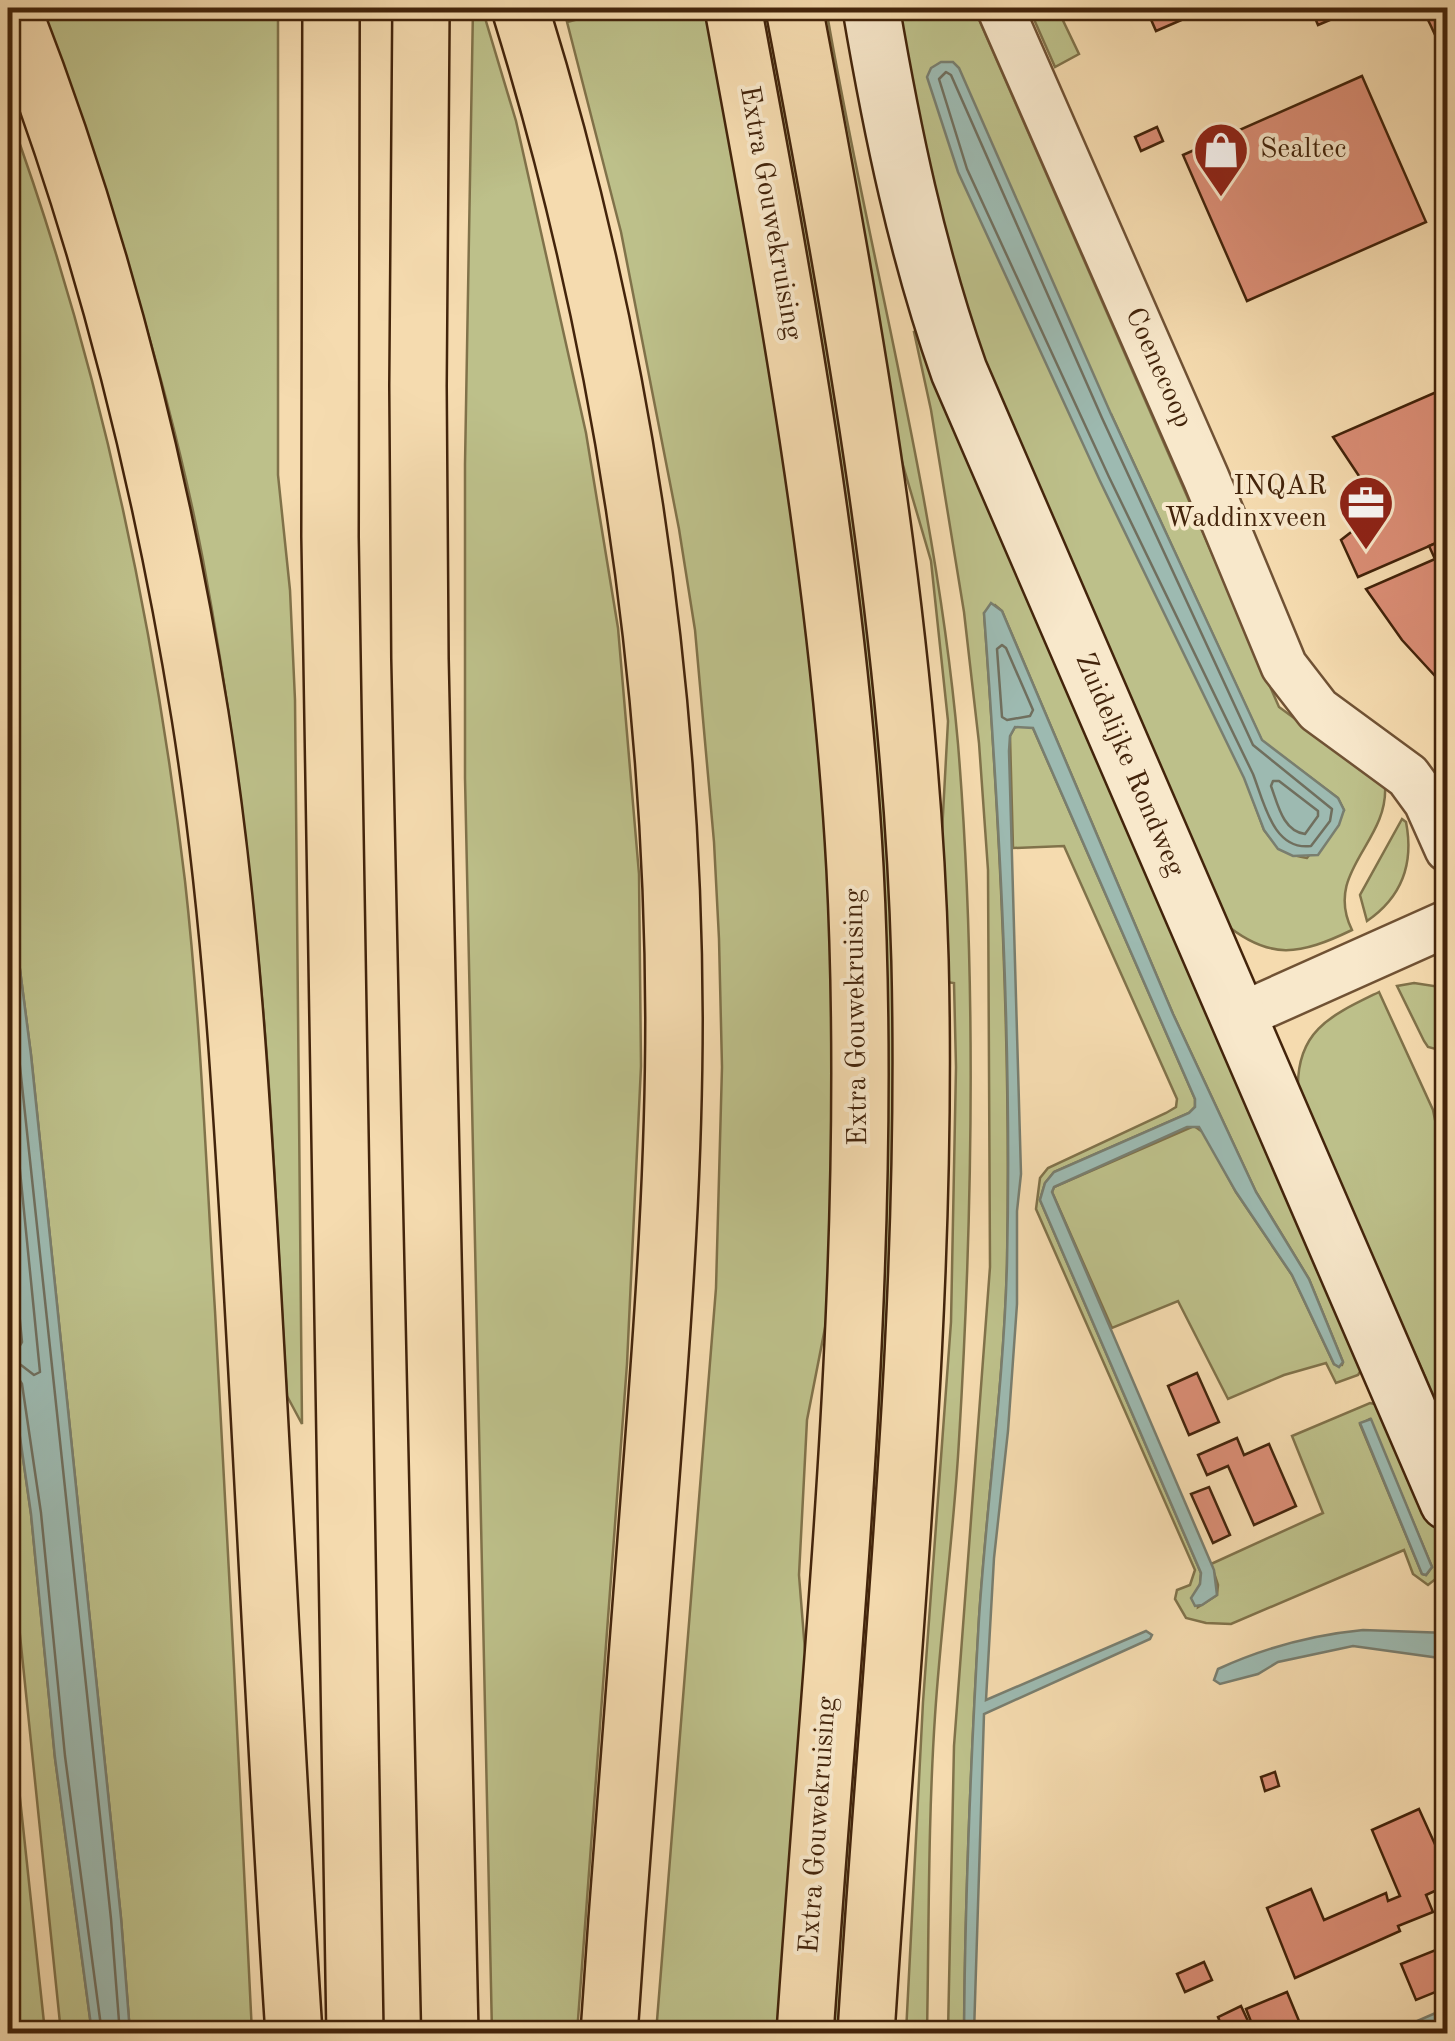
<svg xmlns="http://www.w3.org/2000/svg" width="1455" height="2041" viewBox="0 0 1455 2041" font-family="'Old Standard TT',serif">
<rect width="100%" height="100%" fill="#f5dbaf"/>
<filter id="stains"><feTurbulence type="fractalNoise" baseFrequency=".002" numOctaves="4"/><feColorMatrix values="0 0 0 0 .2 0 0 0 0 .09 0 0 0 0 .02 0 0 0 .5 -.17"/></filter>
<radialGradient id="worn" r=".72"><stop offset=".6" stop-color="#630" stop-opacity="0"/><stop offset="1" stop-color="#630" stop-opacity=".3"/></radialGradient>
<g fill="#bdc08a" stroke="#80724a" stroke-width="2.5" fill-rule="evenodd">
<path d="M42 8H278V475L290 590 295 700 302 1424 287 1396C279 1276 275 1154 265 1033 252 875 232 716 203 560 167 372 105 188 42 8Z"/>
<path d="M473 8H482L516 121 586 433 618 628 639 874 641 1066 627 1364 577 2033H492L465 778V464Z"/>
<path d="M592 8H711L820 687 836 977 833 1287 807 1420 799 1575 808 1689 786 2033H656L716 1288 722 1067 719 939 714 842 695 630 679 529 621 232 567 22 594 15Z"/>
<path d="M755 8H773L850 445 896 890 898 1231 847 2034 830 2033 880 1227Z"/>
<path d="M820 8H826C868 254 936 494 958 744 977 975 973 1209 959 1440 954 1532 941 1624 935 1716 928 1821 929 1928 927 2033H906L923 1702 951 1322 956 1067 954 983 946 982 941 851 948 721 931 561 900 455Z"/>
<path d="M893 8H974L1279 707 1385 785C1389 843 1323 871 1352 930 1300 955 1270 961 1224 923L957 305ZM1111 414 1262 741 1338 798 1344 810 1307 858C1285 855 1277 847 1264 830Z"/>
<path d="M1029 8H1057L1079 54 1055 67Z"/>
<path d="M8 111C98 357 154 621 185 881 201 1024 206 1168 215 1311 229 1551 240 1793 252 2033H130L121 1918 31 1055 8 877Z"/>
<path d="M921 330 1368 1359 1358 1375 1336 1383 1326 1363 1284 1375 1228 1399 1178 1301 1112 1328 1052 1192 1054 1187 1194 1126 1204 1133 1236 1192 1292 1275 1334 1364 1342 1365 1343 1362 1309 1279 1256 1192 1173 1014 1002 611 995 605 984 613C1000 829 1011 1046 1007 1263 1004 1382 987 1499 979 1618 971 1756 965 1895 964 2034L948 2033 954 1746 990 1267 988 870 979 743 964 612 931 410 914 332Z"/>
<path d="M1026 726 1033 728 1195 1099V1107L1189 1113 1054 1172 1045 1183 1040 1200 1201 1573 1198 1607 1217 1595 1218 1585 1211 1564 1323 1513 1292 1436 1370 1403 1388 1407 1447 1545V1570L1428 1585 1413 1574 1404 1550 1231 1624 1206 1623 1186 1618 1175 1599 1177 1590 1190 1585 1195 1570 1036 1209 1040 1178 1048 1168 1166 1113 1176 1107 1177 1099 1064 846 1013 848 1010 736 1015 727ZM1370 1419 1432 1567 1426 1575 1422 1574 1360 1424Z"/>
<path d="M1402 819 1406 822C1414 863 1402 897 1367 921L1360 895Z"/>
<path d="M1414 983 1447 988V1052L1428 1047 1424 1041 1397 986Z"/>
<path d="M1379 992 1433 1110 1447 1178V1452L1421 1388 1426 1379 1414 1352 1401 1344 1298 1090C1296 1030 1332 1015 1379 992Z"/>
<path d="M8 1353 31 1514 55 1758 92 2033H61L8 1519Z"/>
<path d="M8 1686 45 2032V2033H8Z"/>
</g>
<g fill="#9dbab1" stroke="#797e6f" stroke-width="2.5">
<path d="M941 62H953L959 68 1111 414 1262 740 1338 798 1344 810 1339 825 1318 855 1293 856 1278 849 1264 830 1244 778 1100 481 958 172 927 77 931 68Z"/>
<path d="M991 603 1002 611 1173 1014 1256 1192 1309 1279 1343 1362 1339 1367 1334 1364 1292 1275 1236 1192 1199 1127H1187L1054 1187 1052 1192 1214 1570 1217 1595 1202 1605 1195 1606 1191 1598 1200 1584 1201 1573 1040 1200 1045 1183 1054 1172 1189 1113 1195 1107V1099L1033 728 1015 727 1010 736 1009 751 1021 1174 1017 1211V1304L1008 1431 994 1558 986 1700 1146 1631 1152 1635 1150 1639 984 1714 974 2033 964 2034C965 1895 971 1756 979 1618 987 1499 1004 1382 1007 1263 1012 1046 1000 829 984 613Z"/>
<path d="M8 877 31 1055 121 1918 130 2033H92L55 1758 31 1514 8 1353Z"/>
<path d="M1371 1419 1432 1567 1426 1575 1422 1574 1360 1423Z"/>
<path d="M1363 1630 1447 1633V1659L1353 1646 1278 1662 1258 1674 1220 1684 1214 1680 1218 1669C1266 1647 1311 1635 1363 1630Z"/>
<path d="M1447 2008V2024L1427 2033H1390Z"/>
</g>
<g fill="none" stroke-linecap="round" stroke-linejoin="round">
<g stroke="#706f5e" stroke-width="2.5">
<path d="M946 72 951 75 1102 418 1253 745 1332 809 1330 821 1311 846C1273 851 1264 802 1253 774L1109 477 967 169 939 79Z"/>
<path d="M1002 645 1006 648 1033 710 1030 716 1007 720 1002 717 997 649Z"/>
<path d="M1273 781H1279L1318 811V816L1305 834C1283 831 1278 805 1271 786Z"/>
<path d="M8 954 111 1919 120 2034"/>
<path d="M8 1050 40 1372 34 1375 21 1365 8 1362"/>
<path d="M8 1196 22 1342 19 1347H8"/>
<path d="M8 1375 17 1376 22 1384 41 1513 65 1756 102 2034"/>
</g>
</g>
<g fill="#db8e76" stroke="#43240b" stroke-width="2.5">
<path d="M1146 8H1209L1156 31Z"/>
<path d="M1311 8H1358L1318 25Z"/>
<path d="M1422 8H1448V63L1430 24Z"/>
<path d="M1362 76 1426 222 1247 301 1183 155Z"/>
<path d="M1157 127 1163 141 1141 151 1135 137Z"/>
<path d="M1448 387V538L1358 577 1341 540 1381 509 1333 437Z"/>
<path d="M1448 538V690L1402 640 1366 589 1435 559 1429 546Z"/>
<path d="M1197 1373 1219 1422 1189 1435 1168 1386Z"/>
<path d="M1237 1438 1244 1455 1269 1444 1296 1506 1254 1525 1228 1466 1207 1475 1198 1455Z"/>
<path d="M1209 1487 1230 1535 1213 1543 1191 1494Z"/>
<path d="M1275 1772 1279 1786 1265 1791 1261 1777Z"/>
<path d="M1419 1809 1448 1873V1885L1426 1895 1433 1912 1398 1926 1400 1931 1295 1978 1267 1908 1311 1889 1324 1920 1386 1893 1388 1901 1400 1896 1372 1830Z"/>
<path d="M1448 1945V1987L1416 2000 1401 1964Z"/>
<path d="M1204 1962 1212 1980 1185 1992 1177 1974Z"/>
<path d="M1287 1992 1304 2033 1256 2034 1246 2009Z"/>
<path d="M1241 2006 1254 2034H1225L1218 2017Z"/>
</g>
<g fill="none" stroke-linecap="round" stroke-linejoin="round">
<g stroke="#705234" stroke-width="50">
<g id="street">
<path d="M1000 8 1206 478 1284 666 1318 710 1408 776 1427 802 1448 849"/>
<path d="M1238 1017 1448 923"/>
</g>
</g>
<g stroke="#43240b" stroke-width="60">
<path id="secondary" d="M871 8C892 131 917 252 959 371L1448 1502"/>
</g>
<g stroke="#43240b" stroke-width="60">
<g id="primary">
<path d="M733 8C786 293 839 578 855 868 875 1257 831 1646 805 2034"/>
<path d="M794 8C854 323 911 639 920 960 929 1319 888 1676 866 2034"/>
</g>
</g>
<g stroke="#43240b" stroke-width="60">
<g id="highway">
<path d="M12 8C101 235 161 475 200 715 231 909 242 1105 253 1301 267 1545 278 1790 294 2034"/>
<path d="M331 8 330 537 355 2034"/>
<path d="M421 8 418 386 420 659 450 2034"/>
<path d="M520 8C621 333 673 678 674 1019 674 1163 664 1307 653 1450 639 1644 622 1839 609 2034"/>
</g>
</g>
<use href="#street" stroke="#f8e8cb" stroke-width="45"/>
<use href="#secondary" stroke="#f8e8cb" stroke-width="55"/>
<use href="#primary" stroke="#f5dbaf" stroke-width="55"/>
<use href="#highway" stroke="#f5dbaf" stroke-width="55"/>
</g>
<defs>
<g id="shop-pin" transform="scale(2.875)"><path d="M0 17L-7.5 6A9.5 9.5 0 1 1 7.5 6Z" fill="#8f2418" stroke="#f8e8cb"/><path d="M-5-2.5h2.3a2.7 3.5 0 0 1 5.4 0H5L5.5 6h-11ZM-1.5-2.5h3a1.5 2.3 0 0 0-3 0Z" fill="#fff"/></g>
<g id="office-pin" transform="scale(2.875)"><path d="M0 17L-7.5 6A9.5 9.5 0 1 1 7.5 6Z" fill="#8f2418" stroke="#f8e8cb"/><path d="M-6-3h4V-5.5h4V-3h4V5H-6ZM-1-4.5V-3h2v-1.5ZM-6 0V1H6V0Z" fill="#fff"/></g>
</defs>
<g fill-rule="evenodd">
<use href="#shop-pin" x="1221" y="150"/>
<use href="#office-pin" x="1366" y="503"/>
</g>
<g text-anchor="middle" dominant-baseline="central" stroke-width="8" stroke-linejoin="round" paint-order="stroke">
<g font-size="28" fill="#43240b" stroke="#f8e8cb" text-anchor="start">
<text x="1260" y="150">Sealtec</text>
<text x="1327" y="487" text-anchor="end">INQAR<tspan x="1327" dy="32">Waddinxveen</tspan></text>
</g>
<g font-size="28" fill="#43240b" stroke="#f8e8cb">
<text transform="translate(770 213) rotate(80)">Extra Gouwekruising</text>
<text transform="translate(1158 368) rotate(66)">Coenecoop</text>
<text transform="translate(1129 765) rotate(67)">Zuidelijke Rondweg</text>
<text transform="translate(857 1017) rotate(-91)">Extra Gouwekruising</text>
<text transform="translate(819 1825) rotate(-86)">Extra Gouwekruising</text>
</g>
</g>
<rect width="1455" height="2041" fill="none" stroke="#f5dbaf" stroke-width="40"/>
<rect x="10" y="10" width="1435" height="2021" fill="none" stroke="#43240b" stroke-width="5"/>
<rect x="20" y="20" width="1415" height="2001" fill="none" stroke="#43240b" stroke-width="2.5"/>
<rect width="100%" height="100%" filter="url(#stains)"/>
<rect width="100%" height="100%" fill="url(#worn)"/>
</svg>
